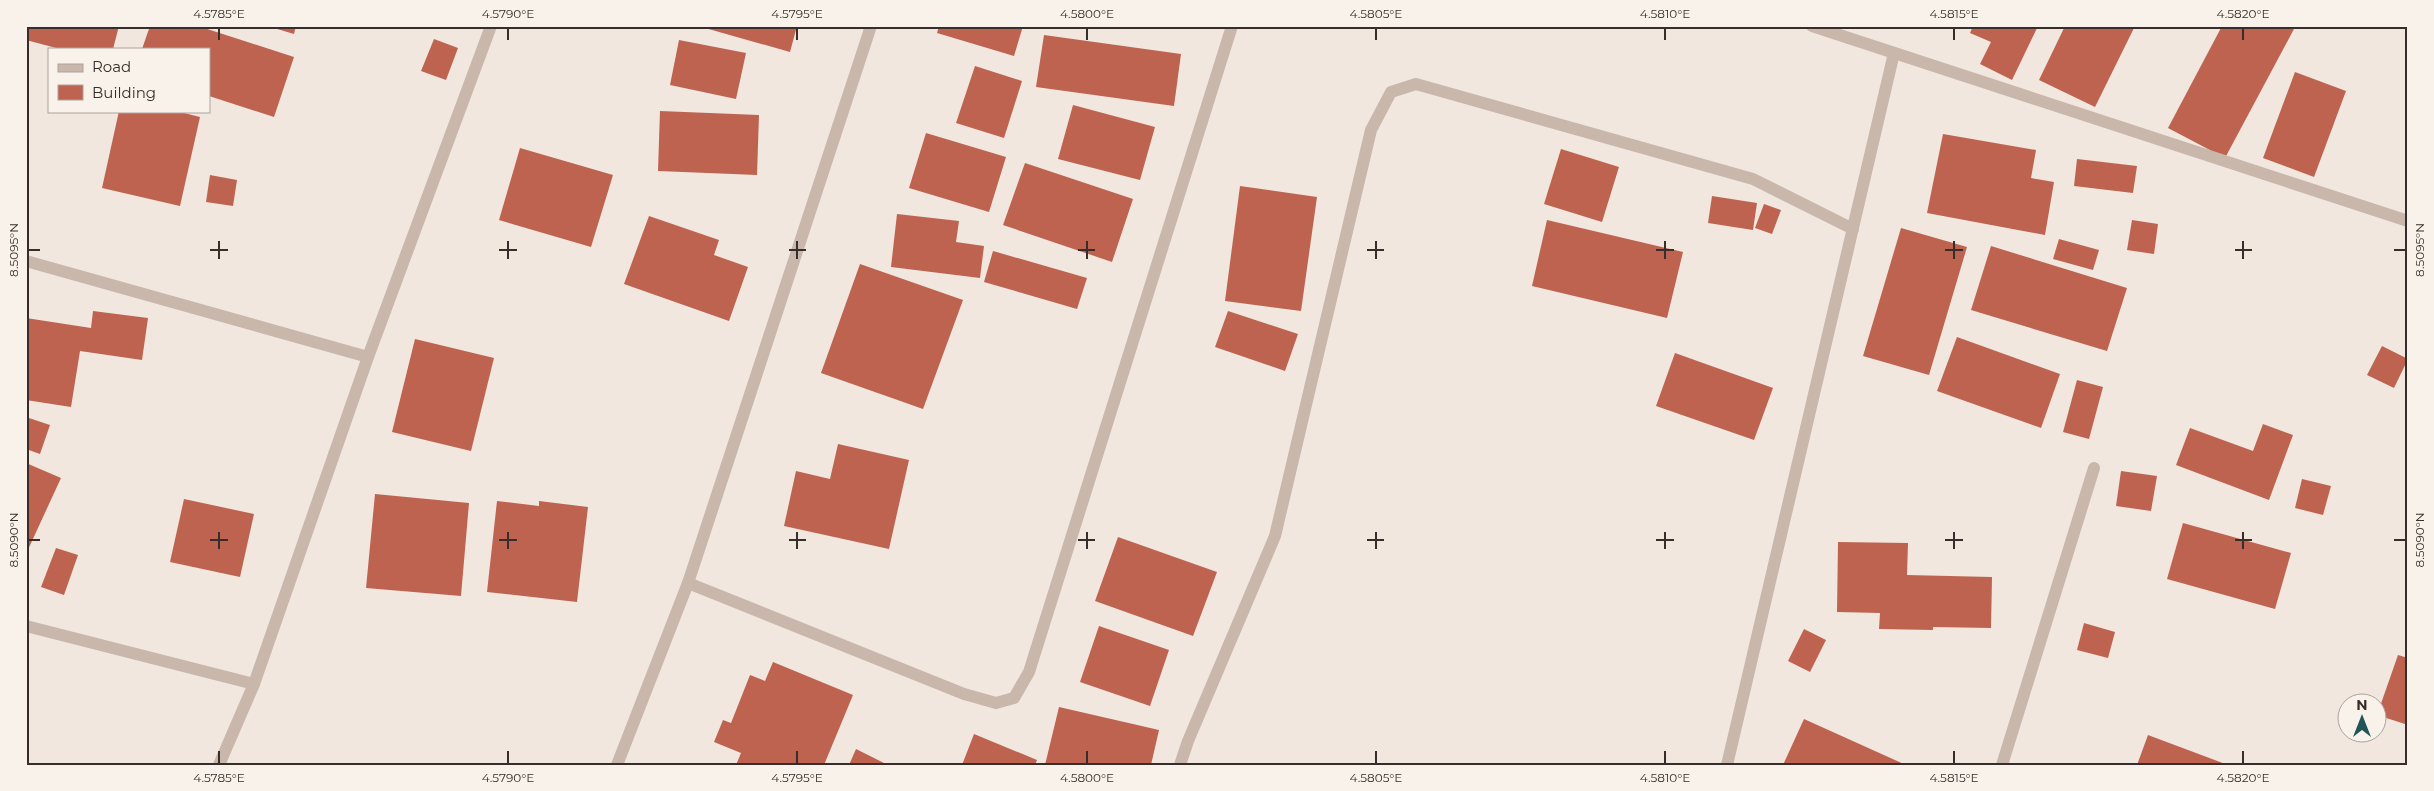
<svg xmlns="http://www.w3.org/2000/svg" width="2434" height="791" viewBox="0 0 2434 791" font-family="Montserrat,sans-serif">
<rect width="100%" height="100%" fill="#f1e7df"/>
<g fill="#be6350">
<path d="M26 26H119L113 49H60L26 40Z"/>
<path d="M150 26H198L294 57 274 117 209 96V49H142Z"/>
<path d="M267 26H296L294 34Z"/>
<path d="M698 26H797L790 52Z"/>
<path d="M939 26H1023L1014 56 937 33Z"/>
<path d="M1973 26H2038L2012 80 1980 64 1991 42 1970 33Z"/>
<path d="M2065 26H2135L2095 107 2039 80Z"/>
<path d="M2222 26H2289L2294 29 2225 158 2168 128Z"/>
<path d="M1044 35 1181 54 1174 106 1036 87Z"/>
<path d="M434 39 458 48 446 80 421 71Z"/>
<path d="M679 40 746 53 736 99 670 85Z"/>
<path d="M975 66 1022 81 1004 138 956 123Z"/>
<path d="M2295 72 2346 91 2314 177 2263 158Z"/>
<path d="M1073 105 1155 127 1140 180 1058 159Z"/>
<path d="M119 111H176L200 117 180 206 102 188Z"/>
<path d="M660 111 759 115 757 175 658 171Z"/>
<path d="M926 133 1006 157 989 212 909 188Z"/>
<path d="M1943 134 2036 150 2031 178 2054 182 2045 235 1927 213Z"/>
<path d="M520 148 613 175 591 247 499 220Z"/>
<path d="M1561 149 1619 167 1602 222 1544 204Z"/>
<path d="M2077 159 2137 166 2133 193 2074 186Z"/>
<path d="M1025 163 1133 199 1112 262 1003 225Z"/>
<path d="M210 175 237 180 233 206 206 202Z"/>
<path d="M1240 186 1317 197 1301 311 1225 301Z"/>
<path d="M1712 196 1757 203 1753 230 1708 223Z"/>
<path d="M1764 204 1781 210 1772 234 1755 228Z"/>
<path d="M897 214 959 221 956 242 984 246 980 278 891 267Z"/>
<path d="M649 216 719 240 714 255 748 267 729 321 624 284Z"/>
<path d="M1547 220 1683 252 1667 318 1532 286Z"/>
<path d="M2132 220 2158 224 2154 254 2127 250Z"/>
<path d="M1901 228 1967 247 1929 375 1863 356Z"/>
<path d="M2059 239 2099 250 2093 270 2053 259Z"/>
<path d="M1991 246 2127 288 2107 351 1971 310Z"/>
<path d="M993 251 1087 278 1077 309 984 282Z"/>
<path d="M860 264 963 300 923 409 821 373Z"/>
<path d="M93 311 148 318 142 360 80 351 71 407 26 400V318L91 328Z"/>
<path d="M1228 311 1298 334 1285 371 1215 347Z"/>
<path d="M1957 337 2060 374 2041 428 1937 391Z"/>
<path d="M415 339 494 358 471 451 392 432Z"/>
<path d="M2382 346 2408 359 2394 388 2367 375Z"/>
<path d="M1675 353 1773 388 1754 440 1656 406Z"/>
<path d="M2077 380 2103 387 2089 439 2063 432Z"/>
<path d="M26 417 50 425 40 454 26 449Z"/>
<path d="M2263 424 2293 435 2269 500 2176 465 2190 428 2253 451Z"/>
<path d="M838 444 909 460 889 549 784 526 796 471 830 479Z"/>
<path d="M26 463 61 478 26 554Z"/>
<path d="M2121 471 2157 476 2151 511 2116 506Z"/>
<path d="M2302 479 2331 486 2323 515 2295 508Z"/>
<path d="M375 494 469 503 461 596 366 588Z"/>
<path d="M184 499 254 514 240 577 170 562Z"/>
<path d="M497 501 539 506V501L588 507 577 602 487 592Z"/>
<path d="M2183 523 2291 553 2275 609 2167 579Z"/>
<path d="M1118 537 1217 572 1193 636 1095 601Z"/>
<path d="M1838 542 1908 543 1907 575 1992 577 1991 628 1933 627V630L1879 629 1880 613 1837 612Z"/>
<path d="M56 548 78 555 64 595 41 587Z"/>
<path d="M2084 623 2115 632 2108 658 2077 650Z"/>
<path d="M1099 626 1169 650 1150 706 1080 682Z"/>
<path d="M1804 629 1826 640 1810 672 1788 661Z"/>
<path d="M2398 655 2408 658V725L2377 715Z"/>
<path d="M773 662 853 695 824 765H736L741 753 714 742 723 720 731 723 750 675 765 681Z"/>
<path d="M1059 707 1159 730 1151 765H1045Z"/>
<path d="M1804 719 1906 765H1783Z"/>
<path d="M974 734 1037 760 1035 765H962Z"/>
<path d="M2148 735 2228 765H2137Z"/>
<path d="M856 749 888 765H849Z"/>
</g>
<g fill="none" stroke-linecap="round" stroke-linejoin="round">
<g stroke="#c9b7ab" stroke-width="12">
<path d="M1812 26 2408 221"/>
<path d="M26 261 368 357"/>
<path d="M688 583 964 694 996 703 1014 698 1029 672 1232 26"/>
<path d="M26 626 254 684"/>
<path d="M219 765 254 684 368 357 491 26"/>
<path d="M617 765 688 583 871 26"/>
<path d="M1180 765 1188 741 1275 536 1371 130 1391 92 1416 84 1753 179 1853 229"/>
<path d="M1727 765 1894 53"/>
<path d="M2002 765 2094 468"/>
</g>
</g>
<path fill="none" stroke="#372d2a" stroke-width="2" d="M219 28V40M508 28V40M797 28V40M1087 28V40M1376 28V40M1665 28V40M1954 28V40M2243 28V40M219 241V259M508 241V259M797 241V259M1087 241V259M1376 241V259M1665 241V259M1954 241V259M2243 241V259M28 250H40M210 250H228M499 250H517M789 250H806M1078 250H1095M1367 250H1384M1656 250H1674M1945 250H1963M2235 250H2252M2394 250H2406M219 532V549M508 532V549M797 532V549M1087 532V549M1376 532V549M1665 532V549M1954 532V549M2243 532V549M28 540H40M210 540H228M499 540H517M789 540H806M1078 540H1095M1367 540H1384M1656 540H1674M1945 540H1963M2235 540H2252M2394 540H2406M219 751V764M508 751V764M797 751V764M1087 751V764M1376 751V764M1665 751V764M1954 751V764M2243 751V764"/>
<rect width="2434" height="791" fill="none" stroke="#f9f2eb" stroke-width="55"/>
<rect x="48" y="48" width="162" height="65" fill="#f9f2eb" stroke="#aba39e"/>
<rect x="58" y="64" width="25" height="8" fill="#c9b7ab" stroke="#aba39e"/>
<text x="92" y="72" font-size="15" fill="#372d2a">Road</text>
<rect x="58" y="85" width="25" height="15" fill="#be6350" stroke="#aba39e"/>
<text x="92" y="98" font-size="15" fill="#372d2a">Building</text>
<g transform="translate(2362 718)"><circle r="24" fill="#f9f2eb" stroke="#aba39e"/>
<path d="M0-4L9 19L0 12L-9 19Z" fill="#225656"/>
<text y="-8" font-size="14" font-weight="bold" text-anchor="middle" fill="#372d2a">N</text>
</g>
<rect x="28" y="28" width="2378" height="736" fill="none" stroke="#372d2a" stroke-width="2"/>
<g font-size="12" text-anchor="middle" fill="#372d2a">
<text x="219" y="18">4.5785°E</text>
<text x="508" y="18">4.5790°E</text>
<text x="797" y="18">4.5795°E</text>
<text x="1087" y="18">4.5800°E</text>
<text x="1376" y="18">4.5805°E</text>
<text x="1665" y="18">4.5810°E</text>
<text x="1954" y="18">4.5815°E</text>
<text x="2243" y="18">4.5820°E</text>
<text transform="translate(14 250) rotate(-90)" y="4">8.5095°N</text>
<text transform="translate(2420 250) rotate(-90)" y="4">8.5095°N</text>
<text transform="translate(14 540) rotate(-90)" y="4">8.5090°N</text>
<text transform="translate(2420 540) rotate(-90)" y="4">8.5090°N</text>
<text x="219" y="782">4.5785°E</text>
<text x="508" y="782">4.5790°E</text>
<text x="797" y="782">4.5795°E</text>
<text x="1087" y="782">4.5800°E</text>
<text x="1376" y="782">4.5805°E</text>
<text x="1665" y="782">4.5810°E</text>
<text x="1954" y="782">4.5815°E</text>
<text x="2243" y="782">4.5820°E</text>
</g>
</svg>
